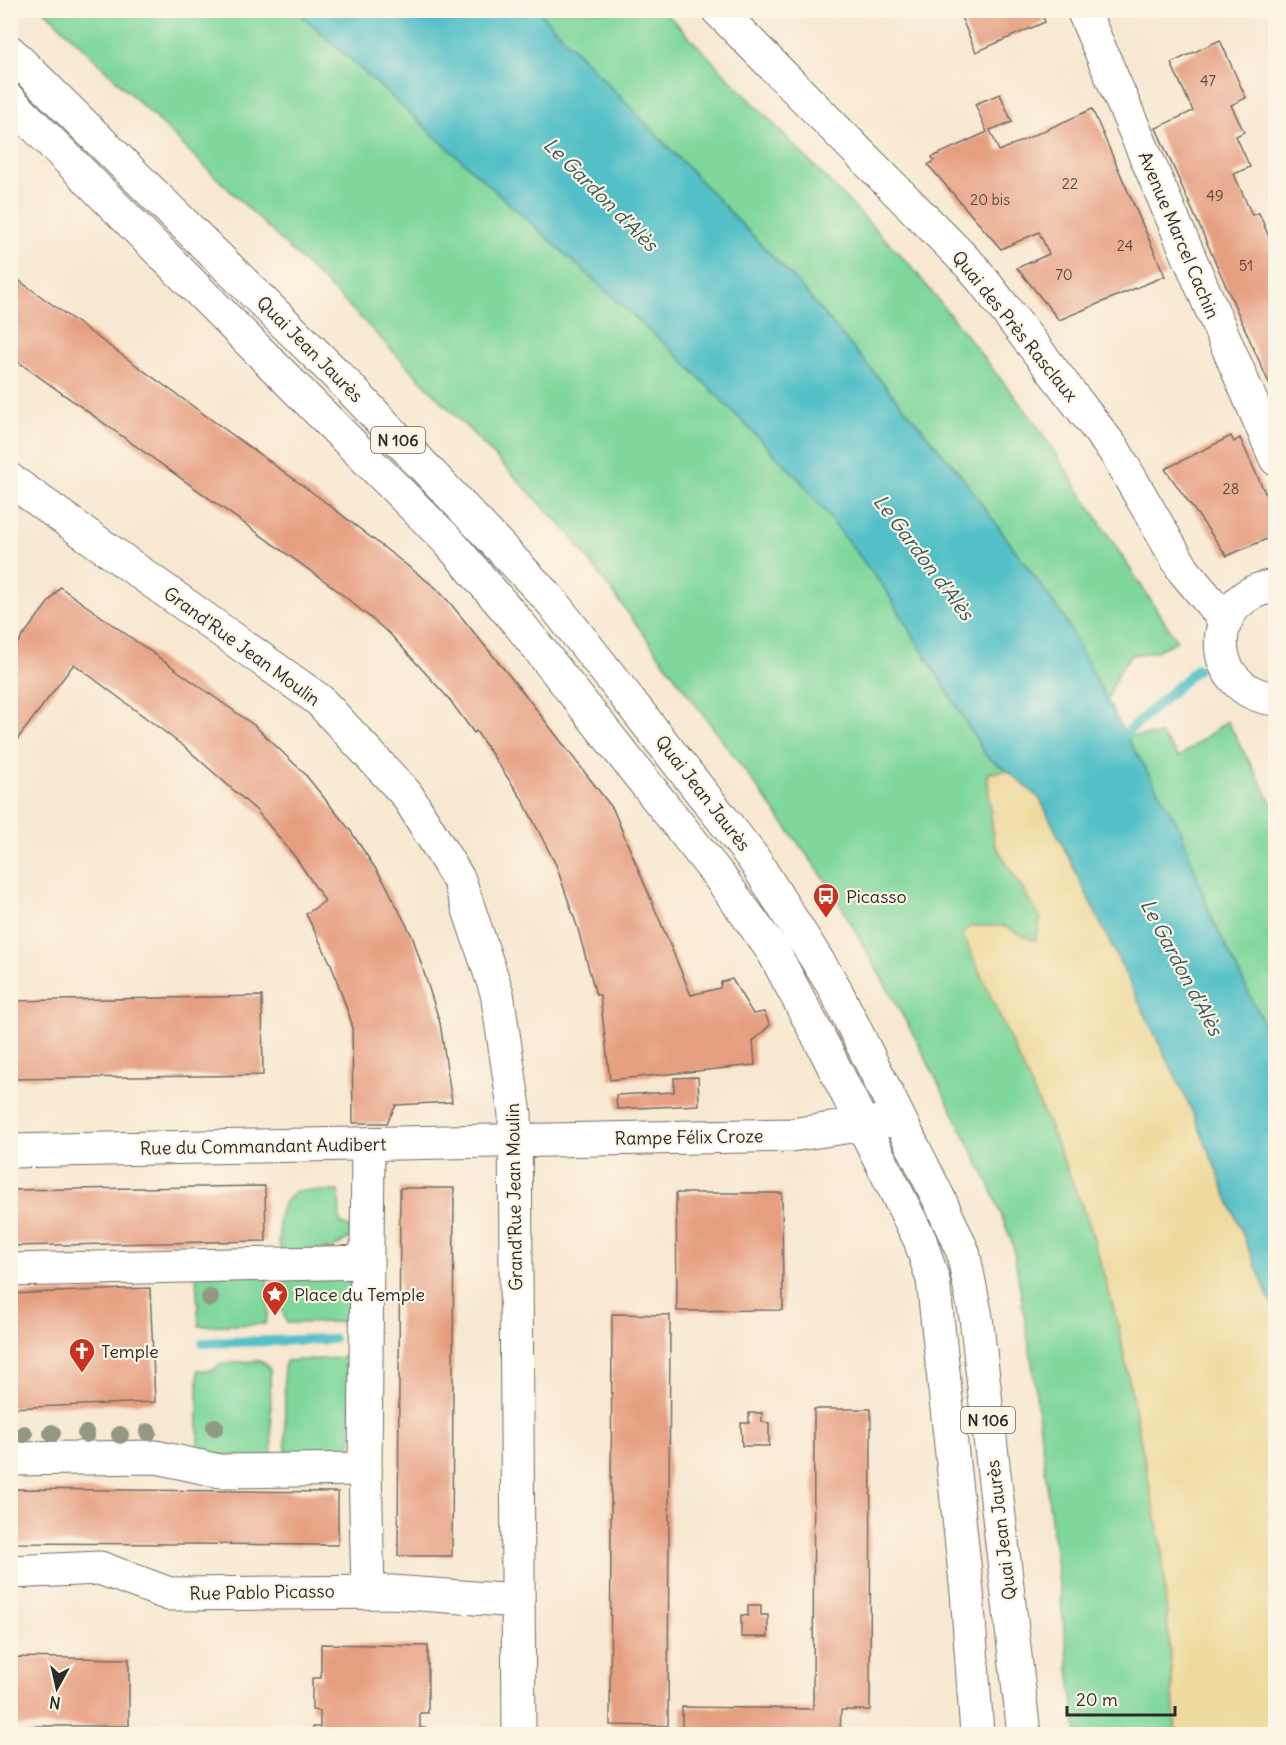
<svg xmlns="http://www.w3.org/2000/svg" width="1286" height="1745" viewBox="0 0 1286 1745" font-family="Delius,sans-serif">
<rect width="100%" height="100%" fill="#fcf5e5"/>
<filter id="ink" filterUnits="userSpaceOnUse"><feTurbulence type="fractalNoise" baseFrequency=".0167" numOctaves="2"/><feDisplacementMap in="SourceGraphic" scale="12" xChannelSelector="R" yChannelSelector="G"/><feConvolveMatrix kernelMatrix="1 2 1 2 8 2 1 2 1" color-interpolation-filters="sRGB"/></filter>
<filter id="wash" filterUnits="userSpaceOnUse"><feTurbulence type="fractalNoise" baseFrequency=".008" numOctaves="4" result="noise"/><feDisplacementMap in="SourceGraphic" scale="24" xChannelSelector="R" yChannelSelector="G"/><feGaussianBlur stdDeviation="1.35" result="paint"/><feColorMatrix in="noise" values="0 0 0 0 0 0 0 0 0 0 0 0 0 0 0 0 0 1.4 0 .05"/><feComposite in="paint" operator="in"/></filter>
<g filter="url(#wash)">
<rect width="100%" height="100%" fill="#f8e8d1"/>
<g fill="#7fd79c" stroke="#558164" stroke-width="1.5">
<path d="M45 11H297L682 360 801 481 885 589 987 757 1008 771 987 773 994 843 1041 919 1035 942 1003 926 1051 1130 1090 1226 1118 1324 1162 1549 1176 1734H1077L1033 1370 1013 1245 990 1186 918 1043 830 886 568 532 357 314Z"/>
<path d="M538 11H664L911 266 1034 421 1177 641 1154 652 1131 655 1119 671 1107 700 1063 616 957 470 796 281Z"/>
<path d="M1227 721 1275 809V1047L1210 914 1180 828 1126 736 1161 735 1179 757Z"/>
<path d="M296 1191H339L340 1223 351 1228 349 1238 332 1249 280 1252C279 1226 273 1208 296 1191Z"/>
<path d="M281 1271 340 1273 351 1280V1322L287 1323 282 1310Z"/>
<path d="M267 1272 268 1313 265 1324 199 1326 196 1273Z"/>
<path d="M350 1353 351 1448 348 1453 286 1463 284 1369 286 1361 342 1358Z"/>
<path d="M259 1361 266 1364 270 1370 272 1462 203 1453 198 1449V1370H213L221 1363Z"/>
</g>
<path fill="#eeda9e" stroke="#8c8264" stroke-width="1.5" d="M1008 771 1040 799 1090 900 1193 1113 1275 1313V1734H1176L1162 1549 1118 1324 1090 1226 1051 1130 962 933 971 926H1003L1035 941 1041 919 994 843 987 773Z"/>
<path fill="#52c0c7" stroke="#3e7679" stroke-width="1.5" d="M297 11H538L796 281 957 470 1063 616 1126 736 1180 828 1210 914 1275 1047V1313L1193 1113 1040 799 1008 771 987 757 885 589 801 481 682 360Z"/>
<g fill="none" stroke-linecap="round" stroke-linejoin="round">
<g stroke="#52c0c7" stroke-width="10">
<path d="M1115 743 1197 669"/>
<path d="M203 1343 333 1339"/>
</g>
</g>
<g id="blocks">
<g fill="#e69e80">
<path d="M958 10H1040L1045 22 976 52Z"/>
<path d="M1220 40 1246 98 1231 105 1244 132 1236 136 1250 167 1234 174 1252 215 1259 213 1276 254V399L1156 128 1193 111 1171 63Z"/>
<path d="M1000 94 1012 122 990 130 999 151 1092 109 1165 276 1059 320 1017 268 1049 254 1039 232 1001 249 928 165 934 161 932 157 987 132 975 104Z"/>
<path d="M10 274 320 498 436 588 450 603 526 696 613 809 691 995 720 988 721 982 732 979 753 1014 764 1012 770 1025 753 1041 755 1065 610 1080 600 995H596L577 926 556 865 522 799 476 731 474 733 449 699 390 634 333 587 10 356Z"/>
<path d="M1231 436 1234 442 1240 438 1276 517V535L1227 556 1165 469Z"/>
<path d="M60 587 255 726 304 773 350 830 385 883 413 938 440 1023 452 1102 396 1105 387 1123H353L352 1024 331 964 306 914 325 901 296 858 257 811 186 748 74 664 10 749V653Z"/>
<path d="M262 996 263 1075 10 1079V1001Z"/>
<path d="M698 1077 699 1105 617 1109 616 1095 674 1092V1078Z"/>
<path d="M265 1186 266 1241 10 1246V1190Z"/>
<path d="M400 1188H454L452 1556H398Z"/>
<path d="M676 1193H782L783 1310 677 1311Z"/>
<path d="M150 1288 155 1402 10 1408V1294Z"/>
<path d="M612 1314 670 1315 668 1726 610 1725Z"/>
<path d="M814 1409H871L870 1710H841L840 1734H682V1707L813 1709Z"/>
<path d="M749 1413H762V1422L769 1423V1446H742L741 1423H749Z"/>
<path d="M10 1489 338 1492V1545L10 1543Z"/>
<path d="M748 1605H761V1615H768V1637H741V1615L748 1616Z"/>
<path d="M321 1644 428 1646V1713H420V1728H428V1734H312L313 1727H320V1711L312 1710V1678H321Z"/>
<path d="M10 1657 129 1659V1726H10Z"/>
</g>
</g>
</g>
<g filter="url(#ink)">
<use href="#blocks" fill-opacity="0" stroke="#736d65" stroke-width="1.5"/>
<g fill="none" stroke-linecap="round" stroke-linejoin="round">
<g stroke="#736d65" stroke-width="35">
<g id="minor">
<path d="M1083 10 1276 459"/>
<path d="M10 480 319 700 407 795 459 880 497 993 515 1114 519 1734"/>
<path d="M10 1151 791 1135 899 1119"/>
<path d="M10 1270 367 1262"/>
<path d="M10 1459 156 1457 220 1471 365 1469"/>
<path d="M10 1572 100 1568 169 1594 392 1592 518 1601"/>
<path d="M368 1591 365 1469 368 1144"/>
</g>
</g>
<g stroke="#736d65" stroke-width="35">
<g id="major">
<path d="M718 10 974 269 1114 450 1184 571 1225 620"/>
<path d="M10 52 347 385 551 601 753 858 834 987 940 1201 963 1252 976 1317 1024 1734"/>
<path d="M10 101 448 541 520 625 719 876 773 951 825 1049 920 1240 933 1280 967 1592 977 1734"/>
<path d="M1276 586C1203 594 1203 692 1276 699"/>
</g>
</g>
<use href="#minor" stroke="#fff" stroke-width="33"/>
<use href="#major" stroke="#fff" stroke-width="33"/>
</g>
<g fill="#939885">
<circle cx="210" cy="1298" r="9"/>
<circle cx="215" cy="1427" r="9"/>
<circle cx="148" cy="1432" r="9"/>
<circle cx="52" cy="1433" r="9"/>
<circle cx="24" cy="1434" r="9"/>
<circle cx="86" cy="1434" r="9"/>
<circle cx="120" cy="1435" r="9"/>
</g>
</g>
<defs>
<g id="bus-pin" transform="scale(1.35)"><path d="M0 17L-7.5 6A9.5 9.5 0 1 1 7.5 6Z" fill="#c8321e" stroke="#fcf5e5"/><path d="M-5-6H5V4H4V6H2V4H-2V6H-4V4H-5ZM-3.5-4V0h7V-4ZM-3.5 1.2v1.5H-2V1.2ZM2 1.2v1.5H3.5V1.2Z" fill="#fff"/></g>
<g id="sight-pin" transform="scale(1.35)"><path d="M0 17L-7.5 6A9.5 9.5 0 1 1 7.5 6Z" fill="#c8321e" stroke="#fcf5e5"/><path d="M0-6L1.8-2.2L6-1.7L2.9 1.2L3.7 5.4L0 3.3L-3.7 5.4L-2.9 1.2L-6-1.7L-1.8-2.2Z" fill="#fff"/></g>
<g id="church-pin" transform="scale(1.35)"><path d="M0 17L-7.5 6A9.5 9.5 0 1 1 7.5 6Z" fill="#c8321e" stroke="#fcf5e5"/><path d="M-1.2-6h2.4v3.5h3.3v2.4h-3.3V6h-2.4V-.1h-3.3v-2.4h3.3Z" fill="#fff"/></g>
</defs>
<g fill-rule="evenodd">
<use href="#bus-pin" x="826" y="896"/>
<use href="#sight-pin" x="275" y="1294"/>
<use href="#church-pin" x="82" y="1351"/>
</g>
<g text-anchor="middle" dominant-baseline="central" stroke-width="4.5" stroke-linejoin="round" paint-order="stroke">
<g font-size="15" fill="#5a4840">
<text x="1208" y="80">47</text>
<text x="1070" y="183">22</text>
<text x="1215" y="195">49</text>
<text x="990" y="199">20 bis</text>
<text x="1125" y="245">24</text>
<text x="1246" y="265">51</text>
<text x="1064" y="274">70</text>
<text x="1231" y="488">28</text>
</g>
<g fill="#fcf5e5" stroke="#6a6863" stroke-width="1.5">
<rect x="371" y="427" width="54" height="26" rx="4.5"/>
<rect x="961" y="1407" width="54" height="26" rx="4.5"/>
</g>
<g font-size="16" font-weight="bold" fill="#2b2b2b">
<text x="398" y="440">N 106</text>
<text x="988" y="1420">N 106</text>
</g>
<g font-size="18" fill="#2b2b2b" stroke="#fcf5e5">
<text transform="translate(1179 235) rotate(67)">Avenue Marcel Cachin</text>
<text transform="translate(1015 326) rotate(51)">Quai des Près Rasclaux</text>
<text transform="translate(310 349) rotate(45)">Quai Jean Jaurès</text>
<text transform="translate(242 646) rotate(36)">Grand'Rue Jean Moulin</text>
<text transform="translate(703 793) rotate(52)">Quai Jean Jaurès</text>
<text transform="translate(689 1137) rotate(-1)">Rampe Félix Croze</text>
<text transform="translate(263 1146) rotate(-1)">Rue du Commandant Audibert</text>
<text transform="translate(514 1197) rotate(-91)">Grand'Rue Jean Moulin</text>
<text transform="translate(1001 1530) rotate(-97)">Quai Jean Jaurès</text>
<text transform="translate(262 1592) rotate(-1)">Rue Pablo Picasso</text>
</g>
<g font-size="18" fill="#2b2b2b" stroke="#fcf5e5" text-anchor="start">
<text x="846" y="896">Picasso</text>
<text x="294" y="1294">Place du Temple</text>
<text x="101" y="1351">Temple</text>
</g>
<g font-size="20" font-style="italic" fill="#37585a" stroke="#fcf5e5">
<text transform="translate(601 194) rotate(45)">Le Gardon d'Alès</text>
<text transform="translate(924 557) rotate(53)">Le Gardon d'Alès</text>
<text transform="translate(1182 967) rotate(62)">Le Gardon d'Alès</text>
</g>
</g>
<rect width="1286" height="1745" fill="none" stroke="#fcf5e5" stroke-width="36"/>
<g transform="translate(57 1688) rotate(188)" stroke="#fcf5e5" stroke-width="4.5" paint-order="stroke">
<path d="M0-4.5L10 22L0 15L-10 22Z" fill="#2b2b2b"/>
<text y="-9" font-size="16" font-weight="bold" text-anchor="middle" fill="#2b2b2b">N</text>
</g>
<path d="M1067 1706v9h108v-9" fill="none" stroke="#2b2b2b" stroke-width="3"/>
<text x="1076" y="1706" font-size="18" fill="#2b2b2b" stroke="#fcf5e5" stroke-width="4.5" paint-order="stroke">20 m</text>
</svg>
